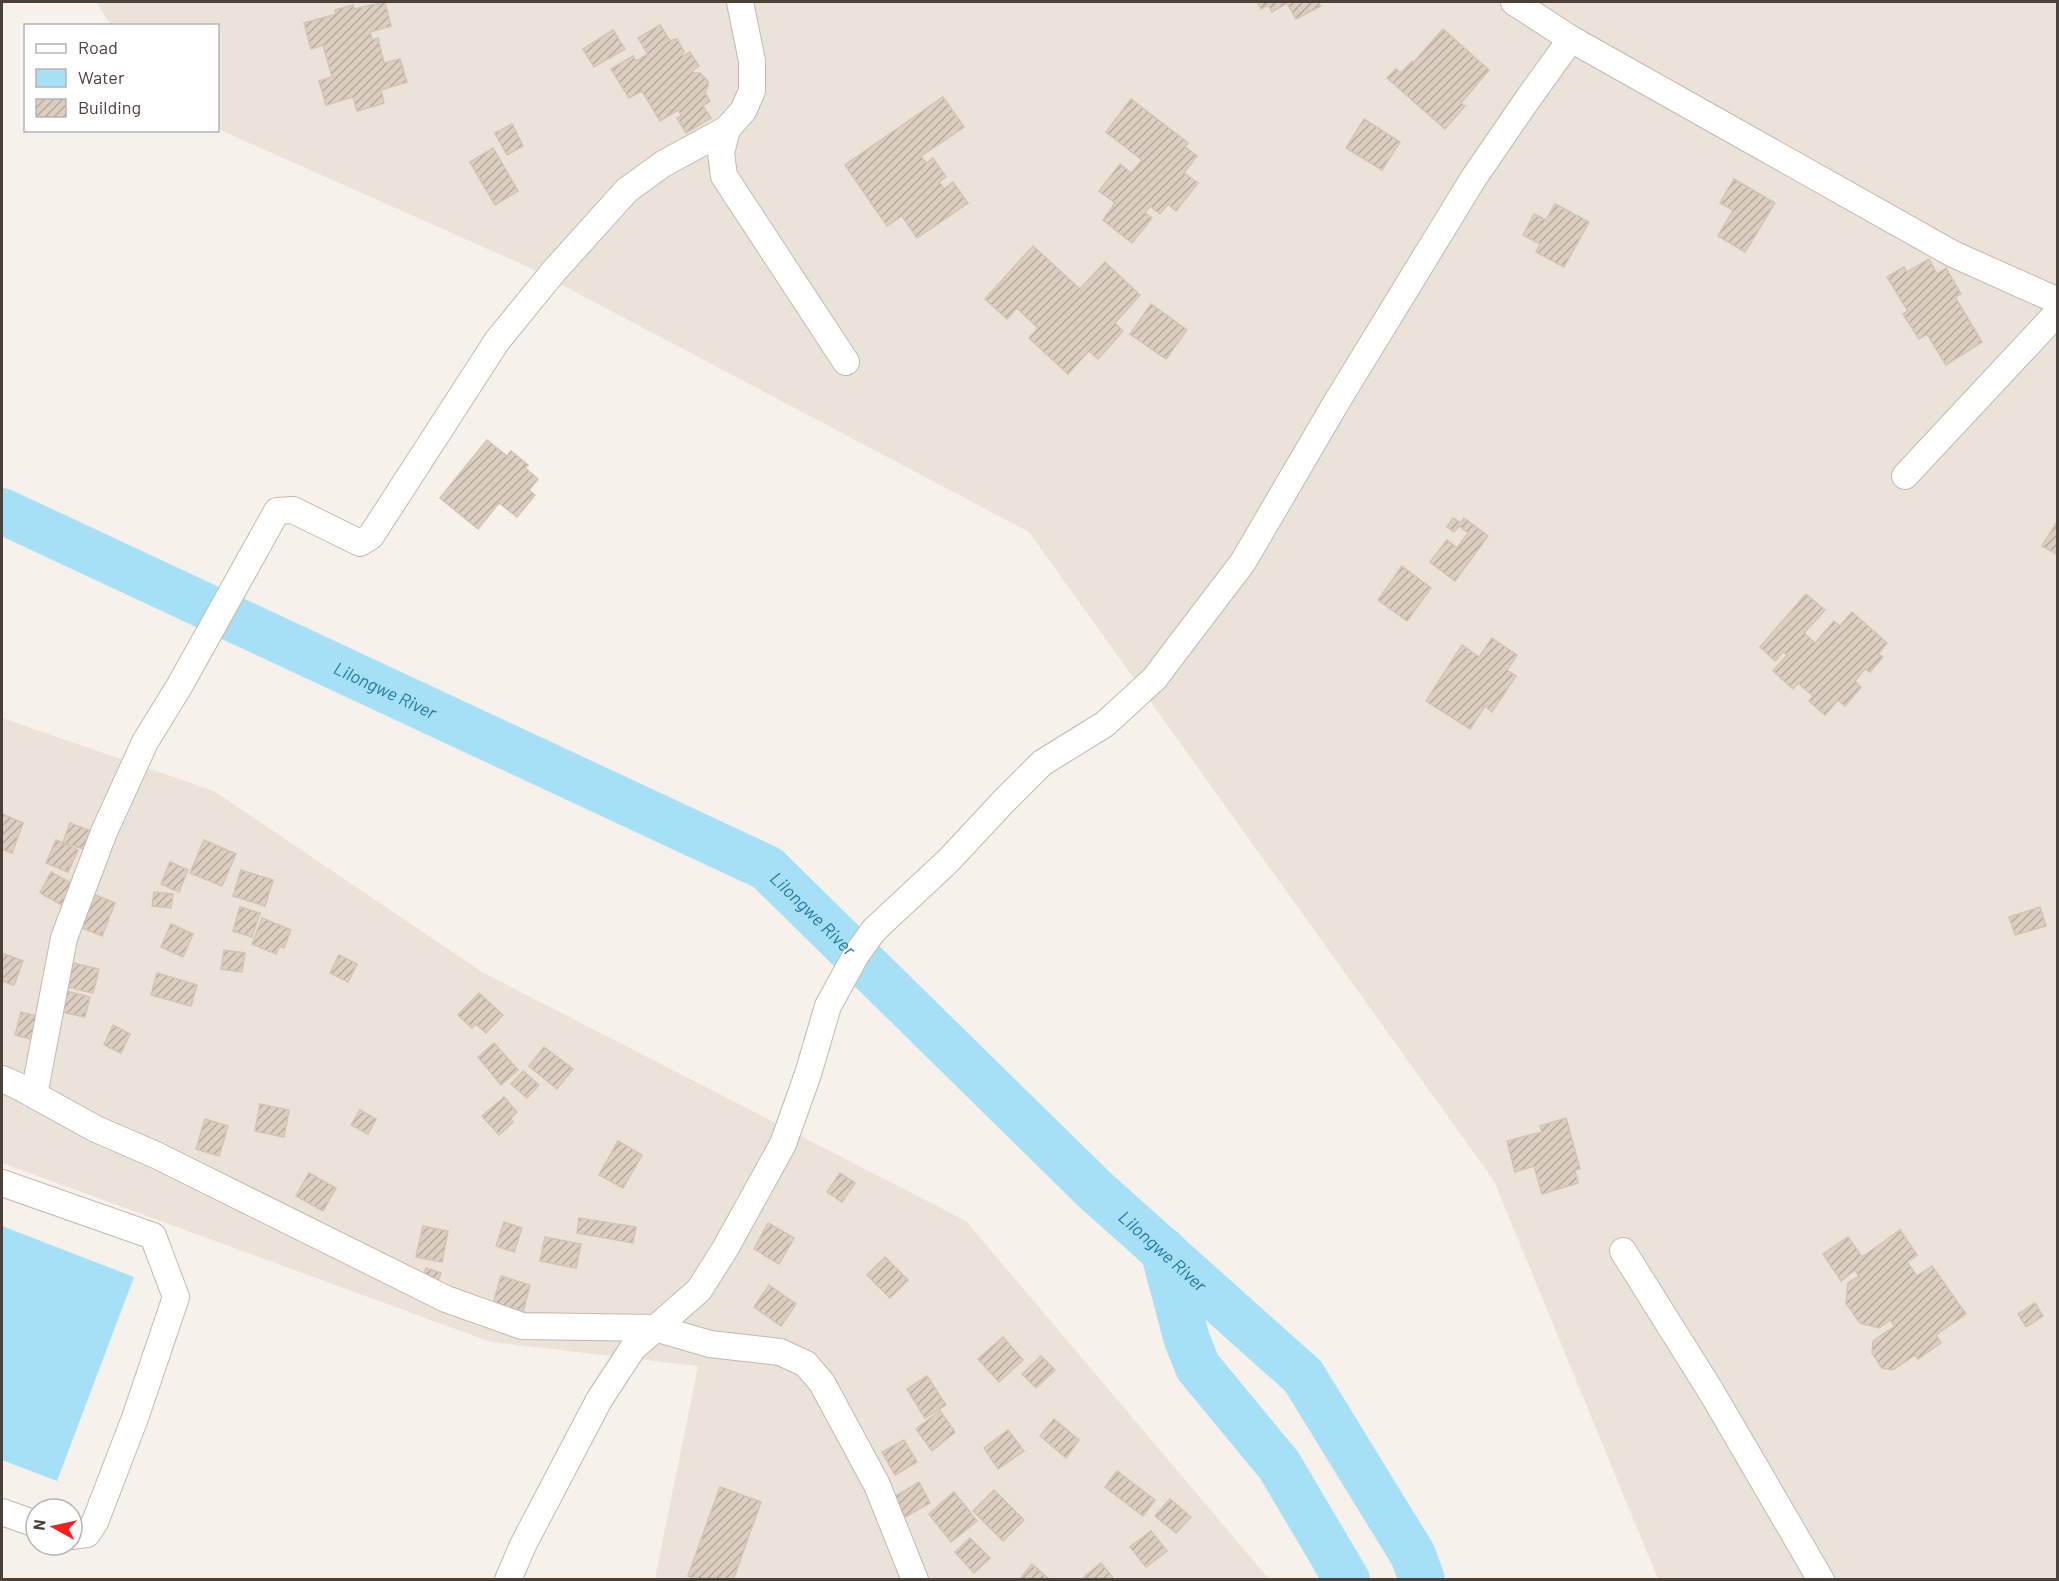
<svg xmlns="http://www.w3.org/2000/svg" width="2059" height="1581" viewBox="0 0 2059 1581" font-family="Barlow,sans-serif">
<defs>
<pattern id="building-hatch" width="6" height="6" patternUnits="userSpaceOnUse" patternTransform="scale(1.5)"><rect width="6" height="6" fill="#dccfc2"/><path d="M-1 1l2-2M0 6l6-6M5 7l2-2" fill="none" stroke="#b5aa9f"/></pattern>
</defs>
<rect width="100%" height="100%" fill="#f6f1eb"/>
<g fill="#ebe3d9">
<path d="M96 2H2057V1579H1658L1494 1181 1029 532 528 267 218 129V26L111 25Z"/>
<path d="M2 718 214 791 482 972 966 1221 1269 1579H655L698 1366 491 1342 2 1163Z"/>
</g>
<path fill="#a5e0f6" d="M2 1226 134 1277 57 1481 2 1460Z"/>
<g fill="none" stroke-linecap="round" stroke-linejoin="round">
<g stroke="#a5e0f6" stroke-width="46">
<path id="s1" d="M2 511 767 868 1095 1190 1303 1376 1413 1555 1422 1580"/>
<path d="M1163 1250 1187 1340 1198 1367 1279 1465 1347 1580"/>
</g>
</g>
<g fill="url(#building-hatch)" stroke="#d5c2b2" stroke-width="1.5">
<path d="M385 2 391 26 370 32 372 40 378 38 384 63 400 59 407 82 381 90 384 103 357 111 353 97 326 105 319 81 332 77 323 45 311 49 304 23 336 14 335 10 353 5 354 9Z"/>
<path d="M1257 2H1318L1321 6 1296 19 1287 3 1272 12 1268 5 1261 9Z"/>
<path d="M660 25 670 41 677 39 684 52 682 54 683 56 690 52 699 66 692 71 693 73H700L708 81V86L705 93 710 101 703 106 711 118 686 133 677 118 682 116 678 110 660 121 642 91 629 98 611 69 633 56 636 61 648 54 638 38Z"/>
<path d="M1443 29 1489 70 1461 103 1465 106 1445 129 1387 78 1396 69 1401 73 1412 61 1413 63Z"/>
<path d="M613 30 625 49 594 67 583 49Z"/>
<path d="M943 97 964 127 921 156 926 163 933 158 946 177 939 182 944 189 953 182 968 203 917 238 902 216 887 226 845 165Z"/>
<path d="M1131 99 1188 143 1185 147 1197 156 1184 173 1198 183 1176 211 1168 204 1160 214 1150 206 1145 213 1152 218 1132 243 1103 220 1115 203 1099 191 1120 164 1131 173 1142 160 1106 132Z"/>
<path d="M1364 119 1400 142 1382 170 1346 148Z"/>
<path d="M512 124 523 146 507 155 495 133Z"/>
<path d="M493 148 518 191 495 205 470 162Z"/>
<path d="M1734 179 1775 203 1745 252 1718 236 1733 210 1720 203Z"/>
<path d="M1555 204 1589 222 1564 267 1536 252 1540 244 1523 235 1534 214 1546 220Z"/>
<path d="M1033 246 1080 289 1105 262 1140 295 1115 323 1123 331 1098 359 1089 351 1068 374 1029 338 1038 328 1017 308 1007 319 985 299Z"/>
<path d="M1929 259 1937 274 1946 268 1961 294 1955 297 1982 342 1946 365 1927 334 1919 339 1903 314 1908 311 1887 277 1904 267 1907 272Z"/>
<path d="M1151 304 1187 330 1166 359 1130 334Z"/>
<path d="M487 440 507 456 511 451 528 465 525 468 538 479 529 490 535 495 517 517 499 503 478 529 440 498Z"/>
<path d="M1453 518 1461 523 1464 518 1488 536 1455 581 1430 562 1447 540 1457 548 1468 533 1459 526 1454 532 1447 527Z"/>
<path d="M2058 520V555L2042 546Z"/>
<path d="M1402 566 1431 588 1407 621 1378 600Z"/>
<path d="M1806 594 1825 610 1804 633 1815 643 1834 621 1840 626 1852 612 1887 643 1878 654 1883 657 1870 672 1865 669 1855 681 1861 687 1845 706 1838 700 1825 715 1809 701 1813 696 1798 683 1793 689 1773 671 1787 655 1783 652 1775 661 1760 647Z"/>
<path d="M1492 638 1517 655 1507 670 1516 676 1492 712 1485 706 1470 729 1426 701 1462 645 1479 657Z"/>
<path d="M2 814 23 823 12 853 2 849Z"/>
<path d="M70 823 96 833 89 851 63 842Z"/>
<path d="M56 840 78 850 68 872 46 863Z"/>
<path d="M204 840 236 854 222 886 190 873Z"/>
<path d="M170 862 188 870 179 892 161 884Z"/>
<path d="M241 870 273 880 265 906 233 896Z"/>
<path d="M51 872 73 884 62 905 40 893Z"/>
<path d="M154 892 173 894 171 908 152 906Z"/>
<path d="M93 894 115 903 102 936 80 927Z"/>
<path d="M240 907 260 913 252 937 233 931Z"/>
<path d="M2040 907 2046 926 2015 935 2009 917Z"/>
<path d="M262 918 291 930 284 948 279 946 276 954 252 944Z"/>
<path d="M171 924 193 934 183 957 161 947Z"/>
<path d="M224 950 245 953 242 972 221 969Z"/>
<path d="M2 953 23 961 14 985 2 981Z"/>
<path d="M339 955 357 964 348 982 330 973Z"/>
<path d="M69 962 99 969 93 993 63 986Z"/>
<path d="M157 973 197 985 191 1006 151 995Z"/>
<path d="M66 991 90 997 85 1017 61 1012Z"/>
<path d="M479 993 503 1015 486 1033 476 1024 472 1028 458 1015Z"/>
<path d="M21 1012 44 1018 38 1041 15 1035Z"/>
<path d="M113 1025 130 1034 121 1053 104 1045Z"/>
<path d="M494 1043 518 1070 501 1085 478 1057Z"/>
<path d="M544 1047 573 1069 557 1089 529 1066Z"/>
<path d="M523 1071 539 1085 527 1098 511 1084Z"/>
<path d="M504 1097 517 1112 511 1118 513 1122 499 1135 482 1116Z"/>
<path d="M260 1104 289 1110 284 1137 255 1131Z"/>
<path d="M360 1110 376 1119 368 1134 351 1125Z"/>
<path d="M1566 1118 1580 1169 1575 1170 1578 1183 1542 1194 1534 1166 1515 1172 1507 1141 1542 1132 1540 1126Z"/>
<path d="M205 1119 228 1126 219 1156 196 1149Z"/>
<path d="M618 1141 642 1155 623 1188 599 1175Z"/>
<path d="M309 1173 336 1188 323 1211 296 1196Z"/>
<path d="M840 1173 855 1183 842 1202 827 1192Z"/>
<path d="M579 1218 636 1227 633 1243 577 1233Z"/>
<path d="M504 1222 522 1228 514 1252 496 1246Z"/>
<path d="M768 1223 794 1238 779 1264 754 1249Z"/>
<path d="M423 1226 448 1231 442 1262 416 1257Z"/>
<path d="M1900 1230 1917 1255 1907 1262 1917 1276 1932 1266 1966 1314 1936 1335 1941 1343 1918 1359 1915 1355 1893 1370 1882 1368 1872 1353 1873 1341 1895 1326 1890 1320 1879 1328 1860 1323 1846 1303 1848 1283 1859 1276 1855 1270 1841 1281 1823 1254 1848 1237 1862 1257Z"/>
<path d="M545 1237 581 1244 576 1268 540 1261Z"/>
<path d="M885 1257 908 1280 890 1298 867 1275Z"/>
<path d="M426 1268 441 1273 437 1284 422 1279Z"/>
<path d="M501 1276 530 1285 523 1312 493 1304Z"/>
<path d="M769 1285 796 1304 781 1326 754 1307Z"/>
<path d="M2035 1303 2043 1316 2026 1327 2018 1314Z"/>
<path d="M1003 1337 1023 1360 999 1382 978 1359Z"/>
<path d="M1041 1356 1055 1370 1036 1388 1022 1374Z"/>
<path d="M927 1376 946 1405 925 1418 907 1389Z"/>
<path d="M940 1411 955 1432 932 1451 916 1429Z"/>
<path d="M1054 1419 1079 1440 1066 1458 1040 1436Z"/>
<path d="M1008 1430 1024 1451 998 1469 984 1448Z"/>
<path d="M904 1440 917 1462 895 1475 882 1452Z"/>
<path d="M1117 1471 1155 1500 1143 1516 1105 1487Z"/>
<path d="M919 1482 930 1503 905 1517 894 1497Z"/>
<path d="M720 1487 761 1502 733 1580H697L688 1576Z"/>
<path d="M994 1490 1024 1520 1003 1541 973 1511Z"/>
<path d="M954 1492 977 1521 951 1542 929 1514Z"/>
<path d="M1170 1499 1191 1517 1176 1533 1155 1516Z"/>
<path d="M1151 1531 1167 1551 1146 1567 1130 1547Z"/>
<path d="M970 1538 990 1558 974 1573 955 1552Z"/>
<path d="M1101 1563 1115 1580H1086L1084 1577Z"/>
<path d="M1032 1564 1050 1580H1019Z"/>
</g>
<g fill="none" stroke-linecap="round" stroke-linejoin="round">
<g stroke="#c3b8ad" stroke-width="28">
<g id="street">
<path d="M1514 2 1571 39 1953 254 2058 301"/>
<path d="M727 129 721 153 724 176 846 362"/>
<path d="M1905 476 2058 312"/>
<path d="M2 1079 18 1086 96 1129 156 1155 446 1299 522 1326 655 1328 710 1344 780 1352 806 1364 822 1383 877 1485 915 1580"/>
<path d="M34 1095 64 938 104 832 145 742 180 685 277 511 293 510 360 543 371 536 497 341 554 271 627 190 663 164 727 129 743 111 752 91V61L740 2"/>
<path d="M2 1183 153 1236 176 1297 135 1418 95 1522 87 1534 72 1536"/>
<path d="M1623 1251 1712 1393 1821 1580"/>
<path d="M2 1512 36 1524"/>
<path d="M508 1580 523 1545 599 1400 633 1348 699 1290 725 1249 783 1144 808 1074 828 1006 856 955 874 930 948 861 1004 801 1042 763 1105 724 1155 678 1170 658 1243 562 1336 403 1473 179 1525 103 1571 39"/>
</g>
</g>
<use href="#street" stroke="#fff" stroke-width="26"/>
</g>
<g text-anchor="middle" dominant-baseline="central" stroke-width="6" stroke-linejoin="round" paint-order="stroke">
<g font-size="18" font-style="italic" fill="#237b9e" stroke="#fff">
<text stroke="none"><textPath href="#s1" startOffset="423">Lilongwe River</textPath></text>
<text stroke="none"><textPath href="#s1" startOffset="909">Lilongwe River</textPath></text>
<text stroke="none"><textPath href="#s1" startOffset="1395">Lilongwe River</textPath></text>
</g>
</g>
<rect width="2059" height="1581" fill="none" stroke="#4c4138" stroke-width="6"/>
<rect x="24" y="24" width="195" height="108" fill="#ffffff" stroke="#b7b3af" stroke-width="1.5"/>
<rect x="36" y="44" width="30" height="9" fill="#ffffff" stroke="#b7b3af" stroke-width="1.5"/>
<text x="78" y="54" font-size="18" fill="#4c4138">Road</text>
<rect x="36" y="69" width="30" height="18" fill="#a5e0f6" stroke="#b7b3af" stroke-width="1.5"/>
<text x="78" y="84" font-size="18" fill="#4c4138">Water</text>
<rect x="36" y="99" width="30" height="18" fill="url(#building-hatch)" stroke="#b7b3af" stroke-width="1.5"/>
<text x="78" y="114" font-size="18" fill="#4c4138">Building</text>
<g transform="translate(54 1527) rotate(278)"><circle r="28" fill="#ffffff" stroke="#b7b3af" stroke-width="1.5"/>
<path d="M0-4.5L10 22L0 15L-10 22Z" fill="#ff1d1a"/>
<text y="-9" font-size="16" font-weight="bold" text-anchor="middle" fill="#4c4138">N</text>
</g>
</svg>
